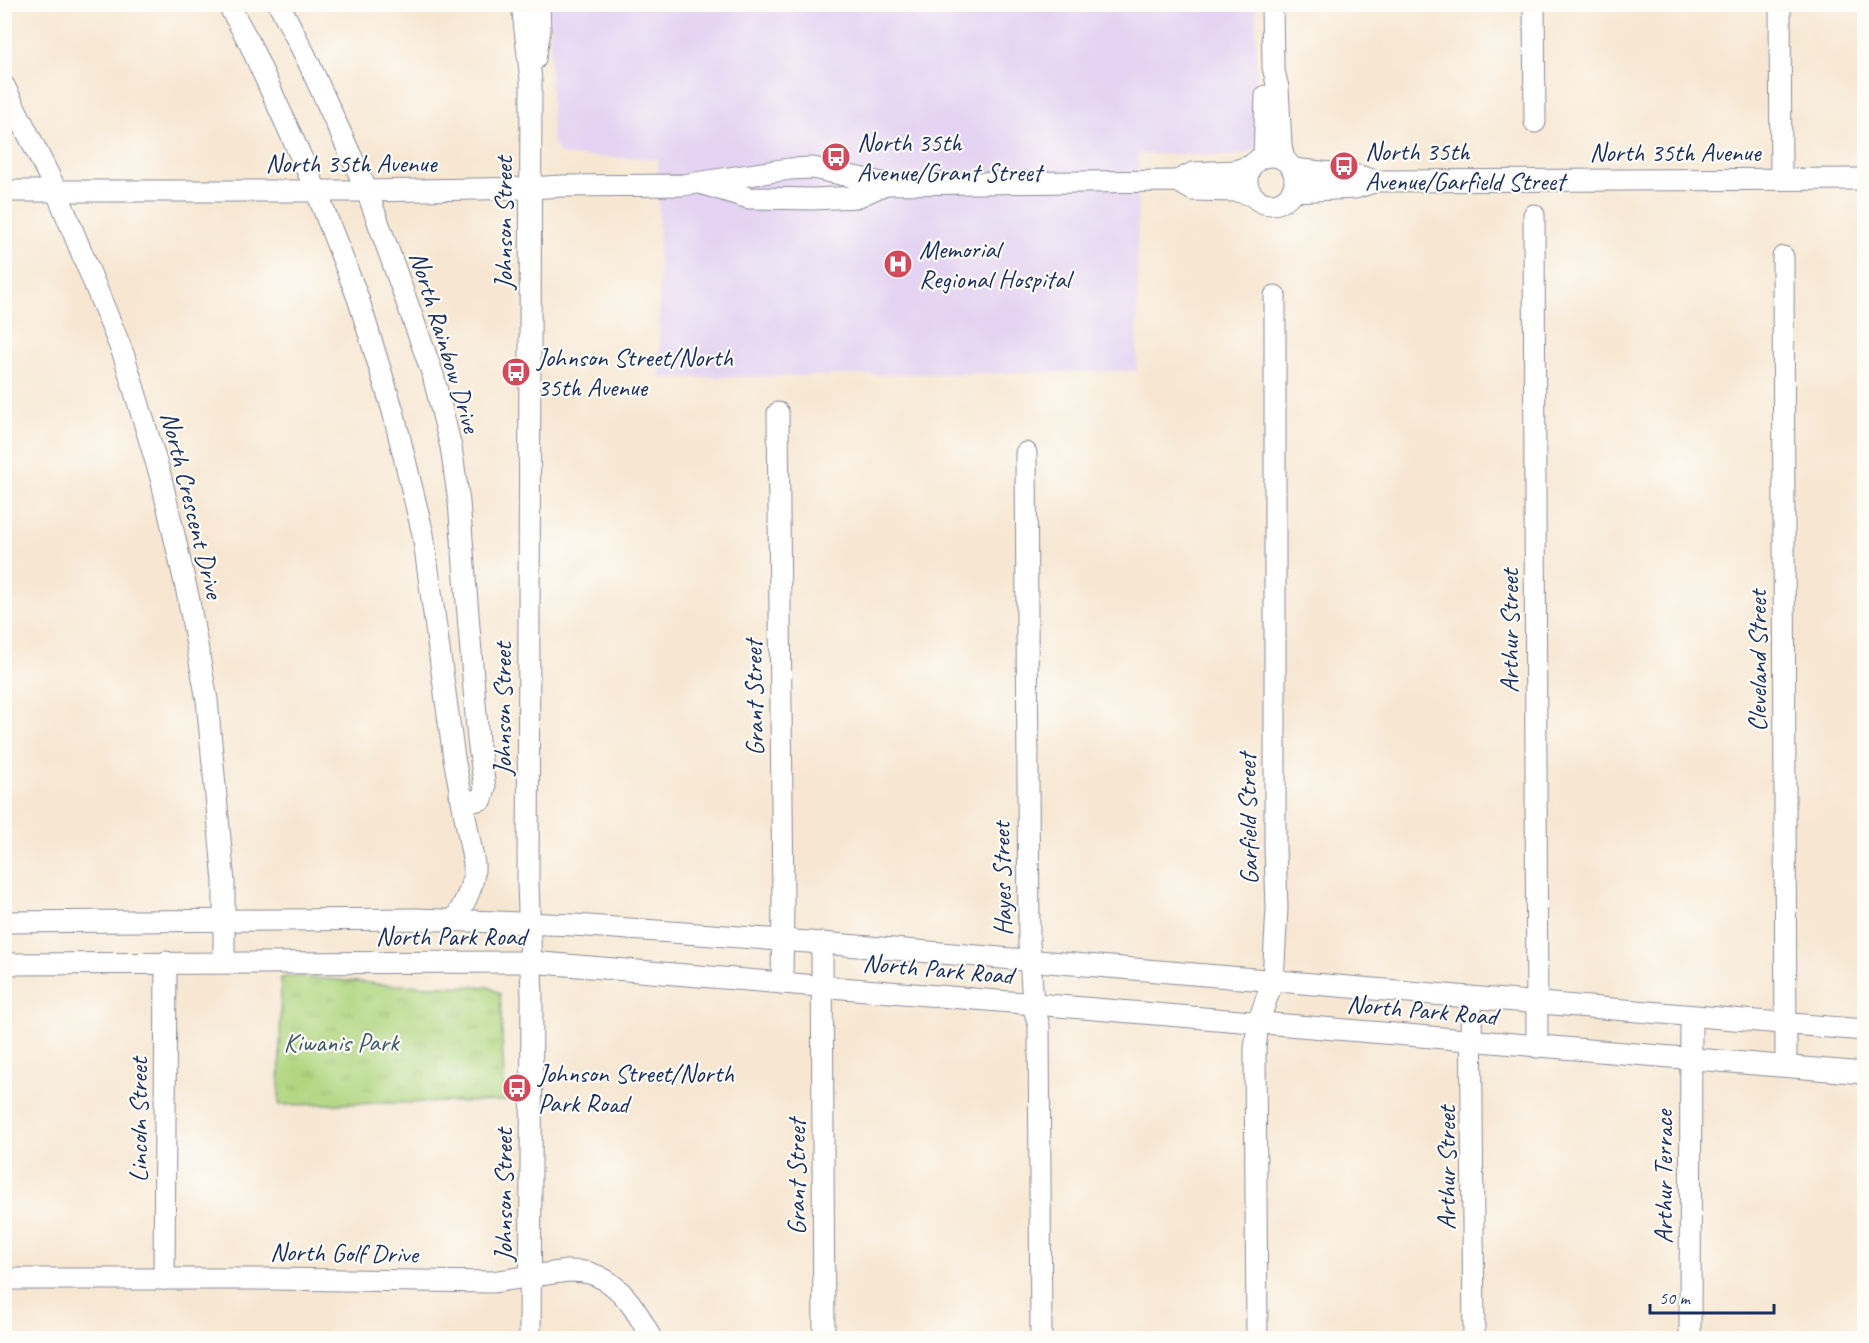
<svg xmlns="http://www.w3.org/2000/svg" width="1869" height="1343" viewBox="0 0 1869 1343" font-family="Caveat,sans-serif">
<defs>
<pattern id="grass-tufts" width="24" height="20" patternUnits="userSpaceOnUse" patternTransform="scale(1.5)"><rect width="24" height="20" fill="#b0d680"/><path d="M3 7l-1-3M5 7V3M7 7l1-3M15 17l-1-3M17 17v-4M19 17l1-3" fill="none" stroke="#97b871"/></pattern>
</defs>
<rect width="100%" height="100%" fill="#fdfcf7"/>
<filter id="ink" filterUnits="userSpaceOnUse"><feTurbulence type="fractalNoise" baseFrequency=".0167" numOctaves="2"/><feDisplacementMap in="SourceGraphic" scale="12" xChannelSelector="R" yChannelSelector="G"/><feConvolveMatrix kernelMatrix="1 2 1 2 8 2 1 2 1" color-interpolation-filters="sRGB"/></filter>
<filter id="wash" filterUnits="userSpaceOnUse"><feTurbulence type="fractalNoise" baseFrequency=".008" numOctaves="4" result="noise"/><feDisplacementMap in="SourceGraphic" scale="24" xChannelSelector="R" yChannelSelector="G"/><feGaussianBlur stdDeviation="1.35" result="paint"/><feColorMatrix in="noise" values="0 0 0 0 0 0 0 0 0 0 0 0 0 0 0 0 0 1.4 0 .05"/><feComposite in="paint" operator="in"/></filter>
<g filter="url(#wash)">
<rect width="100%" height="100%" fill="#f7e7d2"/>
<path fill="#e4d3f2" d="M549 5H1256V147L1248 153 1233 156 1138 154 1137 371 660 378 658 159 567 156 558 152 552 141Z"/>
<path fill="url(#grass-tufts)" stroke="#66826f" stroke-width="1.5" d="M292 976 390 985 489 987 500 994 505 1101 279 1105 281 978Z"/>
</g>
<g filter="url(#ink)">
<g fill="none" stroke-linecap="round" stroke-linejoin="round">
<g stroke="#898b98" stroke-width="23">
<g id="minor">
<path d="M228 4 249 42 316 190 358 298 393 411 423 534 454 758 474 864C475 886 465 901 455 920"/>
<path d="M279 4 306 57 367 191 433 375 451 447 459 502 478 740 485 788 482 799 469 802 460 794"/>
<path d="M522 4 531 80 528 882 532 998 530 1338"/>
<path d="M1272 4 1273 67 1278 88 1281 145 1284 160"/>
<path d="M1534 4 1535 122"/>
<path d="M1780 4 1781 178"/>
<path d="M535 59 540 30 539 4"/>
<path d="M4 86 56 190 124 356 161 478 188 596 207 700 224 882V962"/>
<circle cx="1271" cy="180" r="24"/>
<path d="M1264 157 1266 96"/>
<path d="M1293 169 1359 176 1377 181 1864 179"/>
<path d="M1177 181 1193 173 1234 171 1251 166"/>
<path d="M703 184 749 198 813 199 857 197 886 184"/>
<path d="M4 191H367L530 188 562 186 683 185 789 169 813 168 886 184 1177 181 1193 190 1237 191 1252 195"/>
<path d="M1293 191 1355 188 1371 183"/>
<path d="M1534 215 1537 1047"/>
<path d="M1783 257 1786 1065"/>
<path d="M778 413 783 902 782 983"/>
<path d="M1026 453 1029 943 1033 1004 1039 1026 1041 1338"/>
<path d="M4 922 416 919 574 925 822 943 1864 1030"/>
<path d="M822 943 824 1338"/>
<path d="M4 964 530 962 1864 1073"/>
<path d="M1471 997 1474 1338"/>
<path d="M4 1279H271L492 1282 567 1271C576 1271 586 1271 595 1275 622 1285 639 1314 651 1338"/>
<path d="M164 1279 166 962"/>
<path d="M1257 1338 1255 1049 1258 1023 1273 980 1277 908 1275 848V296"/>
<path d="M1690 1338 1691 1016"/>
</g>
</g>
<use href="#minor" stroke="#fff" stroke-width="21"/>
</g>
</g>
<defs>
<g id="bus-disc" transform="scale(1.5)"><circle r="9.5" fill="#d1495b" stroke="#fdfcf7"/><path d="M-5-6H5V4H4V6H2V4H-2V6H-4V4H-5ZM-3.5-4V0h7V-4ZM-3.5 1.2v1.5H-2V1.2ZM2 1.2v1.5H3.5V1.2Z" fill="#fff"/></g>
<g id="hospital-disc" transform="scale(1.5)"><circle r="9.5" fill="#d1495b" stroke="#fdfcf7"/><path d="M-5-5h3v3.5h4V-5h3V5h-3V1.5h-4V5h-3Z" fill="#fff"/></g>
</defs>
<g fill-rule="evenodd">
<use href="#bus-disc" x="836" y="157"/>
<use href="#bus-disc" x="1344" y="166"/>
<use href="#hospital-disc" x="898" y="264"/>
<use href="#bus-disc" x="516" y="372"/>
<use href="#bus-disc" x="517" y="1088"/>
</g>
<g text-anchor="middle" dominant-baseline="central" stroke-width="4.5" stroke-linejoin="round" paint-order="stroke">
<g font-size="26" fill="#1b2f5e" stroke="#fdfcf7" text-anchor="start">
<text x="857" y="142">North 35th<tspan x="857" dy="30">Avenue/Grant Street</tspan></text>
<text x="1365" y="151">North 35th<tspan x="1365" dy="30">Avenue/Garfield Street</tspan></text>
<text x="919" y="249">Memorial<tspan x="919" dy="30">Regional Hospital</tspan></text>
<text x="537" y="357">Johnson Street/North<tspan x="537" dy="30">35th Avenue</tspan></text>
<text x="538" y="1073">Johnson Street/North<tspan x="538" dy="30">Park Road</tspan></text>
</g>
<g font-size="26" fill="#1b2f5e" stroke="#fdfcf7">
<text x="1675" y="152">North 35th Avenue</text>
<text x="351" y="163">North 35th Avenue</text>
<text transform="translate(503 223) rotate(-90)">Johnson Street</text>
<text transform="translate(445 342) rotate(73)">North Rainbow Drive</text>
<text transform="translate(192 505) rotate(76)">North Crescent Drive</text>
<text transform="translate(1509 631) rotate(-90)">Arthur Street</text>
<text transform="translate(1757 661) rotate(-90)">Cleveland Street</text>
<text transform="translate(754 698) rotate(-91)">Grant Street</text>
<text transform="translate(502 709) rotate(-90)">Johnson Street</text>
<text transform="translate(1248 819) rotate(-91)">Garfield Street</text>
<text transform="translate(1002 879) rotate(-91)">Hayes Street</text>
<text x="451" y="936">North Park Road</text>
<text transform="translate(938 969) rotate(5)">North Park Road</text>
<text transform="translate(1422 1010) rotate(5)">North Park Road</text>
<text transform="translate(138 1120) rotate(-90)">Lincoln Street</text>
<text transform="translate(1446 1168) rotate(-90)">Arthur Street</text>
<text transform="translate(796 1177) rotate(-90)">Grant Street</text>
<text transform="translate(1663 1177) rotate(-90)">Arthur Terrace</text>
<text transform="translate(503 1195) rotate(-90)">Johnson Street</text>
<text transform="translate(344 1253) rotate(1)">North Golf Drive</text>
</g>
<g font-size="26" fill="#405966" stroke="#fdfcf7">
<text x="341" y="1042">Kiwanis Park</text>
</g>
</g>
<rect width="1869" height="1343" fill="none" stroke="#fdfcf7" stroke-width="24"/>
<path d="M1650 1304v9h124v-9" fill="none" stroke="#1b2f5e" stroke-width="3"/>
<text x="1659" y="1304" font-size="18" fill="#1b2f5e" stroke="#fdfcf7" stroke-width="4.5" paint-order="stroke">50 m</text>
</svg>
